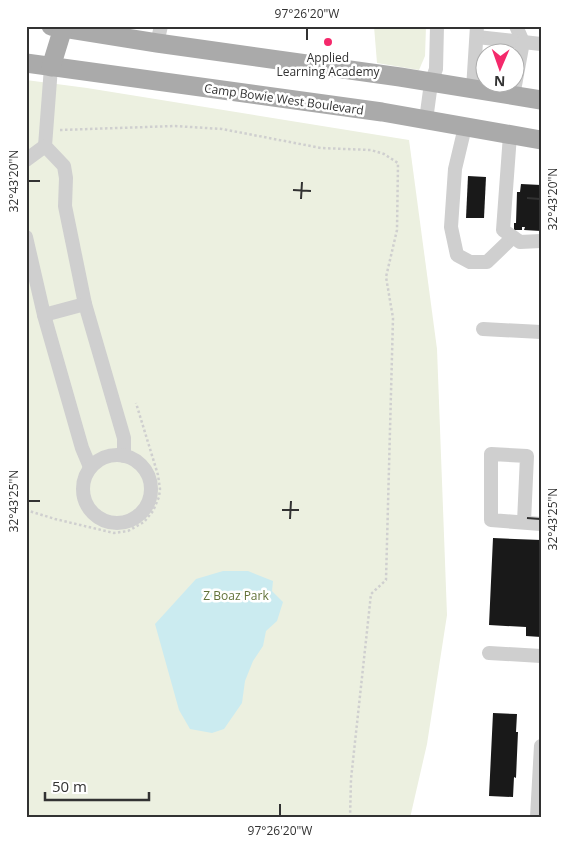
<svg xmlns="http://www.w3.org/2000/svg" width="567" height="844" viewBox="0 0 567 844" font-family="'Open Sans',sans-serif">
<rect width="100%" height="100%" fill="#fff"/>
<g fill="#ecf0e0">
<path d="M374 26H426L425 56 419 70 377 63Z"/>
<path d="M26 80 87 88 409 140 437 349 447 615 427 744 410 818H26Z"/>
</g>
<path fill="#cbebf0" d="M223 571H248L273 581 272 591 283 602 277 621 266 631 263 646 253 661 245 681 242 703 224 729 212 733 190 729 179 710 155 624 196 579Z"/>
<g fill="#191919">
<path d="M468 176 486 177 484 218H466Z"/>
<path d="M521 184 541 185V231L524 230 525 227H522V230H514V223H516L517 192H520Z"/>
<path d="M493 538 541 540V637L526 636V627L489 625Z"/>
<path d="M493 713 517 714 516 732H518L516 778 514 777 513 797 489 796Z"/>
</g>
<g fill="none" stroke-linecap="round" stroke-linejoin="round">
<g stroke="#cfcfcf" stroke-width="2.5" stroke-dasharray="2.5 2.5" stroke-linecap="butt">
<path d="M60 130 175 126 222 129 321 148 371 150 384 154 398 163 397 230 386 277 393 318 386 580 371 594 351 779 350 818"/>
<path d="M26 510 55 519 114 533 128 531 144 522 153 511 159 497 160 489 158 475 136 403"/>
</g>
<g stroke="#cfcfcf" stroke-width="14">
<path d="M516 26 523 42"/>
<path d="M477 37 523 42"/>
<path d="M157 43 161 26"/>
<path d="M51 67 45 146 64 166 66 178 65 206 85 304 124 438V456"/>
<path d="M473 89 477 26"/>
<path d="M513 96 523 42 541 44"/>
<path d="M426 120 431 83 436 69 437 26"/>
<path d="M465 127 455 169 451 227 457 255 470 262H487L513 237"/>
<path d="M510 135 503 230 520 242 541 241"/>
<path d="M26 160 45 146"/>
<path d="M26 237 44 315 82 448 90 467"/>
<path d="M44 315 85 304"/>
<path d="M483 329 541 332"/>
<circle cx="117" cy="489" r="34"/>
<path d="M524 522 527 456 491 454V520L541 524"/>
<path d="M489 653 541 656"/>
<path d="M541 746 537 817H541"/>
</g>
<g stroke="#aaa" stroke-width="19">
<path d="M51 26 157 43 400 77 541 100"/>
<path d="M26 63 382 112 541 140"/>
<path d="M51 67 63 28"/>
</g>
</g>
<path fill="none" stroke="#323232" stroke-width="2" d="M307 40V28M28 181H40M293 190 311 191M527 198 540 199M301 199 302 182M28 501H40M282 510H299M527 518 540 519M290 519 291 501M280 816V804"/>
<circle fill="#f4296b" stroke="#fff" stroke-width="2" cx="328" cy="42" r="5"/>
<g text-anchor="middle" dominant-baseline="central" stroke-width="5" stroke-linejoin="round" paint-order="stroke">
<g font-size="12" fill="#323232" stroke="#fff">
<text x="328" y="57">Applied<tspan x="328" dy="14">Learning Academy</tspan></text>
</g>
<g font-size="12" fill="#323232" stroke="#fff">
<text transform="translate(284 99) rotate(8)">Camp Bowie West Boulevard</text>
</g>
<g font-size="12" fill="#63733a" stroke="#fff">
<text x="236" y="595">Z Boaz Park</text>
</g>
</g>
<rect width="567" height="844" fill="none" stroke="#ffffff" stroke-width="55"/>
<g transform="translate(500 68) rotate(182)"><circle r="24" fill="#ffffff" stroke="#adadad"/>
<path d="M0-4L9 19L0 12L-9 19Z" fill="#f4296b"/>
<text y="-8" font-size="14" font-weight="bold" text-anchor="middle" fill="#323232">N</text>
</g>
<path d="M45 792v8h104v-8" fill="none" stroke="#323232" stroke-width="2.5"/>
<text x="52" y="792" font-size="15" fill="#323232" stroke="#ffffff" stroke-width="4" paint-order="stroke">50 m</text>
<rect x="28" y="28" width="512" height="788" fill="none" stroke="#323232" stroke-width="2"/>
<g font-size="12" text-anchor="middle" fill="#323232">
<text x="307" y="18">97°26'20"W</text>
<text transform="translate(14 181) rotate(-90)" y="4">32°43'20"N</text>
<text transform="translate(553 199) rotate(-90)" y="4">32°43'20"N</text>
<text transform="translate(14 501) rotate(-90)" y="4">32°43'25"N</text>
<text transform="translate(553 519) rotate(-90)" y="4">32°43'25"N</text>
<text x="280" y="835">97°26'20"W</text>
</g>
</svg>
